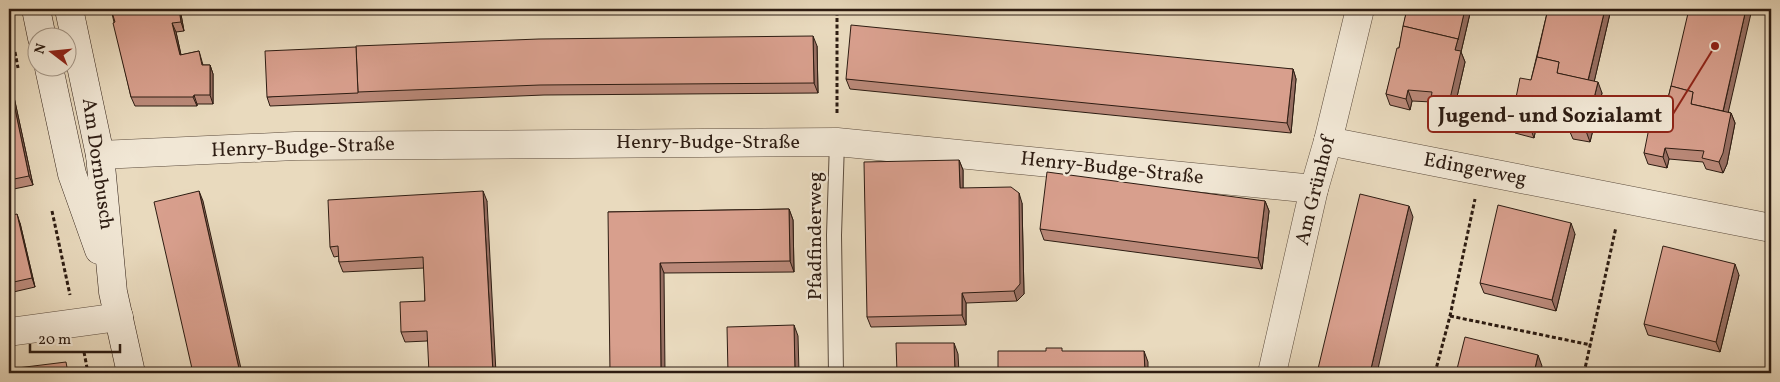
<svg xmlns="http://www.w3.org/2000/svg" width="1780" height="382" viewBox="0 0 1780 382" font-family="Vollkorn,serif">
<rect width="100%" height="100%" fill="#e9dabe"/>
<filter id="stains"><feTurbulence type="fractalNoise" baseFrequency=".004" numOctaves="4"/><feColorMatrix values="0 0 0 0 .2 0 0 0 0 .09 0 0 0 0 .02 0 0 0 .5 -.17"/></filter>
<radialGradient id="worn" r=".72"><stop offset=".6" stop-color="#630" stop-opacity="0"/><stop offset="1" stop-color="#630" stop-opacity=".3"/></radialGradient>
<g fill="none" stroke-linecap="round" stroke-linejoin="round">
<g stroke="#5c4c3d" stroke-width="16">
<path id="service" d="M836 373 834 235 837 142"/>
</g>
<g stroke="#5c4c3d" stroke-width="29">
<g id="minor">
<path d="M1328 141 1771 228"/>
<path d="M100 155 295 146 837 142 1314 189"/>
<path d="M9 332 119 317"/>
<path d="M1272 373 1314 189 1328 141 1360 9"/>
</g>
</g>
<g stroke="#2d1c12" stroke-width="29">
<g id="secondary">
<path d="M36 9 42 38"/>
<path d="M69 9 100 155 113 292 131 373"/>
<path d="M49 68 72 174 99 250"/>
</g>
</g>
<g stroke="#2d1c12" stroke-width="3" stroke-dasharray="4 2.5" stroke-linecap="butt">
<path d="M15 52 18 68"/>
<path d="M837 113V9"/>
<path d="M52 211 70 295"/>
<path d="M1450 316 1591 345"/>
<path d="M84 352 88 373"/>
<path d="M1435 373 1450 316 1475 199"/>
<path d="M1584 373 1616 227"/>
</g>
<use href="#service" stroke="#f1e7d5" stroke-width="14"/>
<use href="#minor" stroke="#f1e7d5" stroke-width="28"/>
<use href="#secondary" stroke="#f1e7d5" stroke-width="28"/>
</g>
<g fill="#ba8979" stroke="#2d1c12">
<path d="M111 9H180L184 31 176 32 181 55 199 51 203 65H210L213 74V104H197V106H135L131 97Z"/>
<path d="M1407 9H1471L1461 52 1465 62 1453 114 1435 110 1432 102 1412 101 1410 110 1390 105 1386 94 1399 48Z"/>
<path d="M1548 9H1611L1594 82 1602 93 1590 142 1573 139 1570 132 1536 128 1534 138 1515 133 1511 122 1531 80Z"/>
<path d="M817 46 818 93 544 95 270 106 267 97Z"/>
<path d="M1293 69 1296 79 1291 133 850 89 846 79Z"/>
<path d="M9 74 33 185 9 190Z"/>
<path d="M1671 86 1731 113 1735 123 1727 164 1723 173 1706 169 1703 162 1669 159 1667 168 1648 164 1644 153 1665 111Z"/>
<path d="M959 160 963 170V188L1022 203 1024 294 1017 301 966 303V325L871 327 867 317Z"/>
<path d="M487 201 427 341 405 342 401 332 425 301 424 268 343 272 339 262V256L334 257 330 247Z"/>
<path d="M1265 201 1269 211 1262 269 1044 240 1040 229Z"/>
<path d="M789 209 793 220 794 272 664 273 608 212Z"/>
<path d="M9 216 20 223 35 287 9 293Z"/>
<path d="M1575 234 1556 311 1484 293 1480 283Z"/>
<path d="M1739 275 1720 352 1648 335 1644 324Z"/>
</g>
<g fill="#976f63" stroke="#2d1c12">
<path d="M179 9H180L184 31 181 22Z"/>
<path d="M1465 9H1471L1461 52 1465 62 1453 114 1449 103 1455 50Z"/>
<path d="M1605 9H1611L1592 91 1588 81Z"/>
<path d="M1746 9H1752L1726 122 1723 112Z"/>
<path d="M172 23 176 32 183 64 180 55Z"/>
<path d="M813 36 817 46 818 93 814 83Z"/>
<path d="M210 65 213 74V104L210 95Z"/>
<path d="M1293 69 1296 79 1291 133 1287 123Z"/>
<path d="M9 74 33 185 29 176 9 80Z"/>
<path d="M1598 82 1602 93 1590 142 1586 131Z"/>
<path d="M1408 90 1412 101 1410 110 1406 99Z"/>
<path d="M194 95 197 104V106L193 97Z"/>
<path d="M1731 113 1735 123 1727 164 1723 173 1719 162Z"/>
<path d="M1532 117 1536 128 1534 138 1530 127Z"/>
<path d="M1665 148 1669 159 1667 168 1663 157Z"/>
<path d="M959 160 963 170V198L960 188Z"/>
<path d="M199 191 203 201 242 373H240Z"/>
<path d="M483 191 487 201 496 373H493Z"/>
<path d="M1019 193 1022 203 1024 294 1017 301 1014 291Z"/>
<path d="M1265 201 1269 211 1262 269 1258 258Z"/>
<path d="M1409 206 1413 217 1377 373H1370Z"/>
<path d="M789 209 793 220 794 272 790 261Z"/>
<path d="M17 214 20 223 35 287 32 278Z"/>
<path d="M1571 223 1575 234 1556 311 1552 300Z"/>
<path d="M660 263 664 273 665 373H661Z"/>
<path d="M1735 264 1739 275 1720 352 1716 342Z"/>
<path d="M962 293 966 303V325L962 315Z"/>
<path d="M794 325 798 336 799 373H795Z"/>
<path d="M954 343 958 354 959 373H955Z"/>
<path d="M1144 351 1148 362V373H1145Z"/>
<path d="M1538 355 1542 366 1540 373H1534Z"/>
</g>
<g fill="#d89f8d" stroke="#2d1c12">
<path d="M111 9H179L181 22 172 23 180 55 199 51 202 65H210V95H194L193 97H131L113 23 115 22Z"/>
<path d="M1407 9H1465L1458 40V39L1403 26Z"/>
<path d="M1548 9H1605L1588 80 1557 73 1559 62 1537 57Z"/>
<path d="M1689 9H1746L1723 111 1691 104 1693 92 1671 86Z"/>
<path d="M851 25 1293 69 1287 123 846 79Z"/>
<path d="M1403 26 1458 39 1455 50 1461 51 1449 103 1431 99 1432 92 1408 90 1406 99 1386 94 1397 48H1399Z"/>
<path d="M813 36 814 83 540 85 358 92 356 46 539 39Z"/>
<path d="M356 47 358 93 267 97 265 51Z"/>
<path d="M1537 57 1559 62 1557 73 1598 82 1586 131 1569 129 1571 121 1532 117 1530 127 1511 122 1520 78 1531 80Z"/>
<path d="M9 80 29 176 9 180Z"/>
<path d="M1671 86 1693 92 1691 104 1731 113 1723 153 1719 162 1702 158 1704 151 1665 148 1663 157 1644 153 1653 108 1665 111Z"/>
<path d="M959 160 960 188 1011 187 1019 193 1020 284 1014 291 962 293V315L867 317 864 162Z"/>
<path d="M1047 172 1265 201 1258 258 1040 229Z"/>
<path d="M199 191 240 373H193L154 202Z"/>
<path d="M483 191 493 373H429L427 331 401 332 400 302 425 301 423 257 339 262 338 246 330 247 328 200Z"/>
<path d="M1360 194 1409 206 1370 373H1317Z"/>
<path d="M1498 205 1571 223 1552 300 1480 283Z"/>
<path d="M789 209 790 261 660 263 661 373H610L608 212Z"/>
<path d="M17 214 32 278 9 283V216Z"/>
<path d="M1663 246 1735 264 1716 342 1644 324Z"/>
<path d="M794 325 795 373H728L727 327Z"/>
<path d="M1465 337 1538 355 1534 373H1456Z"/>
<path d="M896 343H954L955 373H897Z"/>
<path d="M1046 348H1062V351H1144L1145 373H998V351H1046Z"/>
<path d="M66 362 68 373H9V369Z"/>
</g>
<g text-anchor="middle" dominant-baseline="central" stroke-width="4.5" stroke-linejoin="round" paint-order="stroke">
<g font-size="20" fill="#2d1c12" stroke="#f1e7d5">
<text x="708" y="143">Henry-Budge-Straße</text>
<text transform="translate(303 148) rotate(-2)">Henry-Budge-Straße</text>
<text transform="translate(97 164) rotate(82)">Am Dornbusch</text>
<text transform="translate(1112 169) rotate(6)">Henry-Budge-Straße</text>
<text transform="translate(1475 170) rotate(11)">Edingerweg</text>
<text transform="translate(1316 191) rotate(-76)">Am Grünhof</text>
<text transform="translate(816 236) rotate(-90)">Pfadfinderweg</text>
</g>
</g>
<path fill="none" stroke="#8f2418" stroke-width="2" d="M1715 46L1673 114"/>
<circle fill="#8f2418" stroke="#f1e7d5" stroke-width="2" cx="1715" cy="46" r="5"/>
<rect fill="#f1e7d5" stroke="#8f2418" stroke-width="2" x="1428" y="96" width="245" height="36" rx="5"/>
<g font-size="21" text-anchor="middle" font-weight="bold" fill="#2d1c12">
<text x="1550" y="122">Jugend- und Sozialamt</text>
</g>
<rect width="1780" height="382" fill="none" stroke="#e9dabe" stroke-width="30"/>
<rect x="10" y="10" width="1760" height="362" fill="none" stroke="#2d1c12" stroke-width="2.5"/>
<rect x="15" y="15" width="1750" height="352" fill="none" stroke="#2d1c12"/>
<g transform="translate(52 52) rotate(286)"><circle r="24" fill="#f1e7d5" stroke="#a39687"/>
<path d="M0-4L9 19L0 12L-9 19Z" fill="#8f2418"/>
<text y="-8" font-size="14" font-weight="bold" text-anchor="middle" fill="#2d1c12">N</text>
</g>
<path d="M30 344v8h90v-8" fill="none" stroke="#2d1c12" stroke-width="2.5"/>
<text x="38" y="344" font-size="15" fill="#2d1c12" stroke="#f1e7d5" stroke-width="4" paint-order="stroke">20 m</text>
<rect width="100%" height="100%" filter="url(#stains)"/>
<rect width="100%" height="100%" fill="url(#worn)"/>
</svg>
